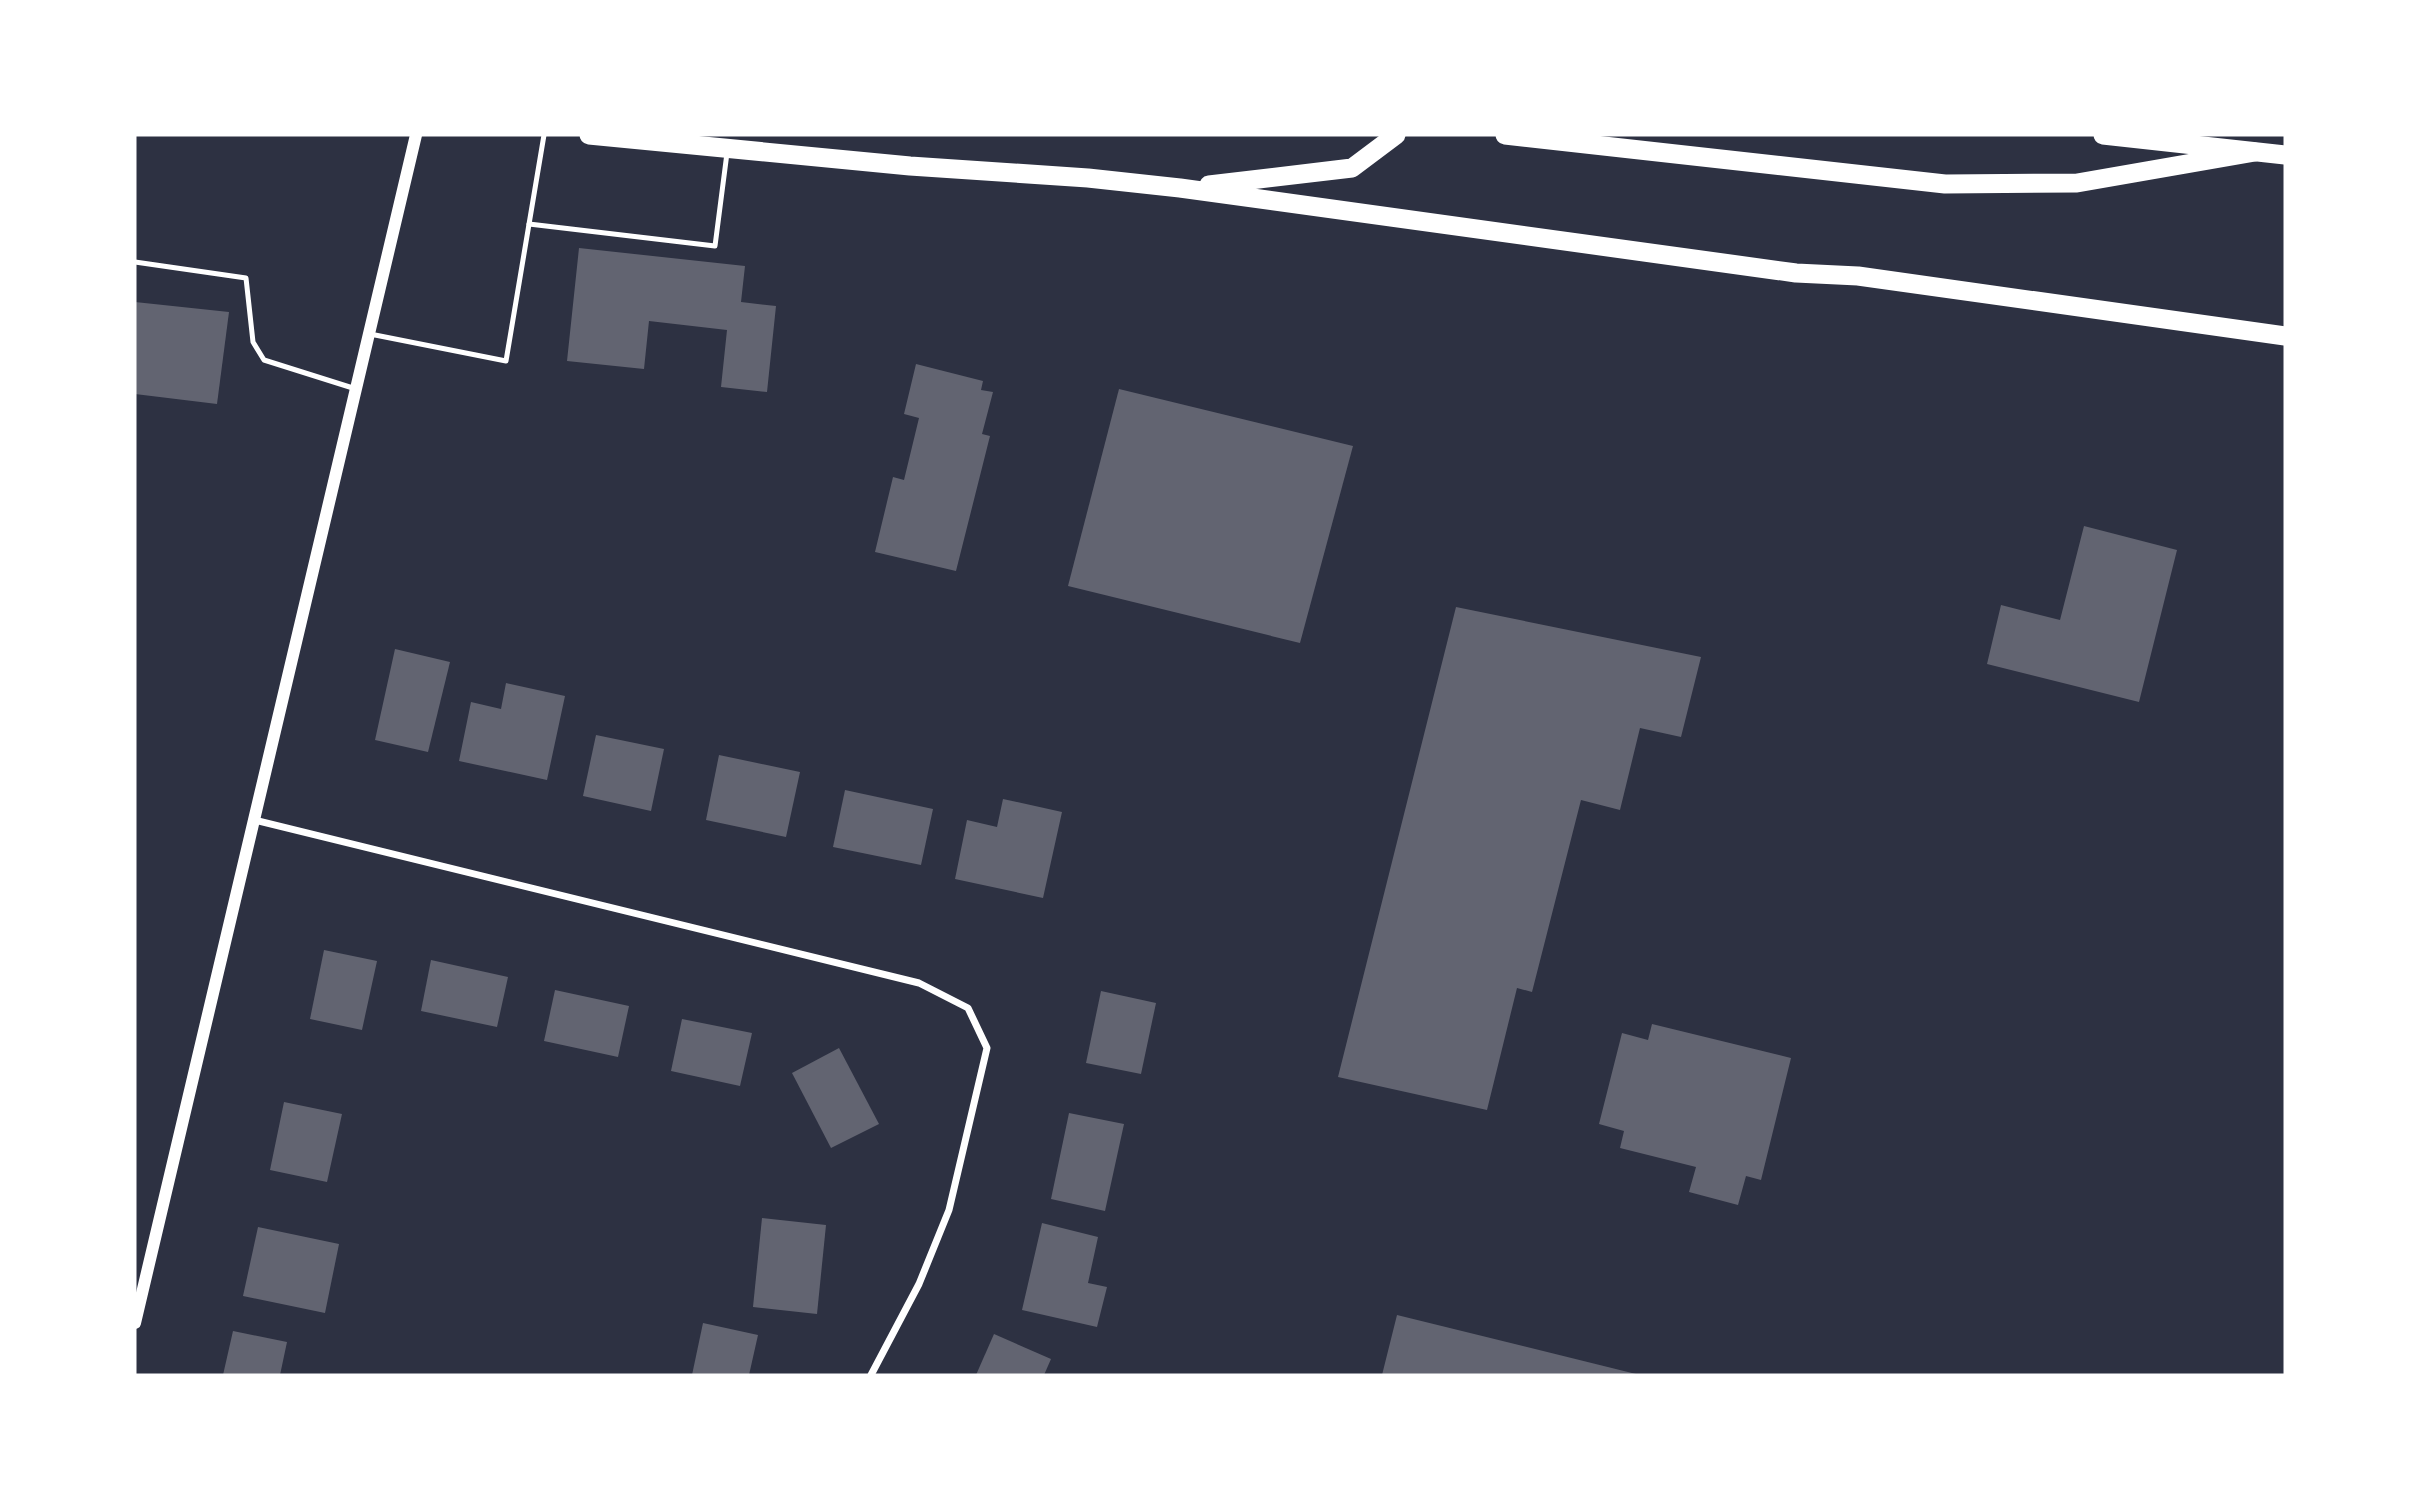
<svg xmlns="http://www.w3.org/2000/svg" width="2420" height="1510" viewBox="0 0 2420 1510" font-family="'DejaVu Sans',sans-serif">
<rect width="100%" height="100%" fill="#2d3142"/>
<g fill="#626471">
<path d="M579 248 745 266 741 302 776 306 767 392 721 387 727 330 649 321 644 369 567 361Z"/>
<path d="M135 302 229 312 217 404 135 394Z"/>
<path d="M916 364 983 381 981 390 993 392 982 434 990 436 956 571 875 552 893 477 904 480 919 418 904 414Z"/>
<path d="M1119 389 1353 446 1300 643 1068 586Z"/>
<path d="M2084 526 2177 550 2139 702 1987 664 2001 605 2060 620Z"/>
<path d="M1456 607 1701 657 1681 737 1640 728 1620 810 1581 800 1532 992 1517 988 1487 1110 1338 1077Z"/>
<path d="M395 649 450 662 428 752 375 740Z"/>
<path d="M506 683 565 696 547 780 459 761 471 702 501 709Z"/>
<path d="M596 735 664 749 651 811 583 796Z"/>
<path d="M719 755 800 772 786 837 706 820Z"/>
<path d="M845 790 933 809 921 865 833 847Z"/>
<path d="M1003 799 1062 812 1043 898 955 879 967 820 997 827Z"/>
<path d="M324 950 377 961 362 1030 310 1019Z"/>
<path d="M431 960 508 977 497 1027 421 1011Z"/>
<path d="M555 990 629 1006 618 1057 544 1041Z"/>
<path d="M1101 991 1156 1003 1141 1074 1086 1063Z"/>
<path d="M682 1019 752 1033 740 1086 671 1071Z"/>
<path d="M1652 1024 1791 1058 1761 1180 1746 1176 1738 1205 1689 1192 1696 1167 1620 1148 1624 1131 1599 1124 1622 1033 1648 1040Z"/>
<path d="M839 1048 879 1124 831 1148 792 1073Z"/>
<path d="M284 1102 342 1114 327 1182 270 1170Z"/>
<path d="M1069 1113 1124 1124 1105 1211 1051 1199Z"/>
<path d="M762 1218 826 1225 817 1314 753 1307Z"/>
<path d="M1042 1223 1098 1237 1088 1283 1107 1287 1097 1327 1022 1310Z"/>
<path d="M258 1227 339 1244 325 1313 243 1296Z"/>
<path d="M1397 1315 1636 1374V1375H1382Z"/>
<path d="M703 1323 758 1335 749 1375H692Z"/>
<path d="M233 1331 287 1342 280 1375H223Z"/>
<path d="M994 1334 1051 1359 1044 1375H976Z"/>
</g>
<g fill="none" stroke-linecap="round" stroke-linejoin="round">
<g stroke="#fff" stroke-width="5">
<path d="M529 224 715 246 727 153"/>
<path d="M135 262 246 278 253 342 264 360 356 389"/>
<path d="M370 334 506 361 544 135"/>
</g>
<path stroke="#fff" stroke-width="7" d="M254 820 919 983 968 1008 987 1048 949 1210 919 1284 871 1375"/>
<path stroke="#fff" stroke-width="12" d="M135 1323 416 135"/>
<g stroke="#fff" stroke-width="19">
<path d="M589 135 910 166 1088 178 1180 188 1796 273 1858 276 2285 336"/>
<path d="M1505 135 1945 184 2077 183 2255 152"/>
<path d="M2103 135 2285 155"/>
<path d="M1209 185 1352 168 1396 135"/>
</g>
</g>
<rect width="2420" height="1510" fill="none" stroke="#ffffff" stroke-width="273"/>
</svg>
